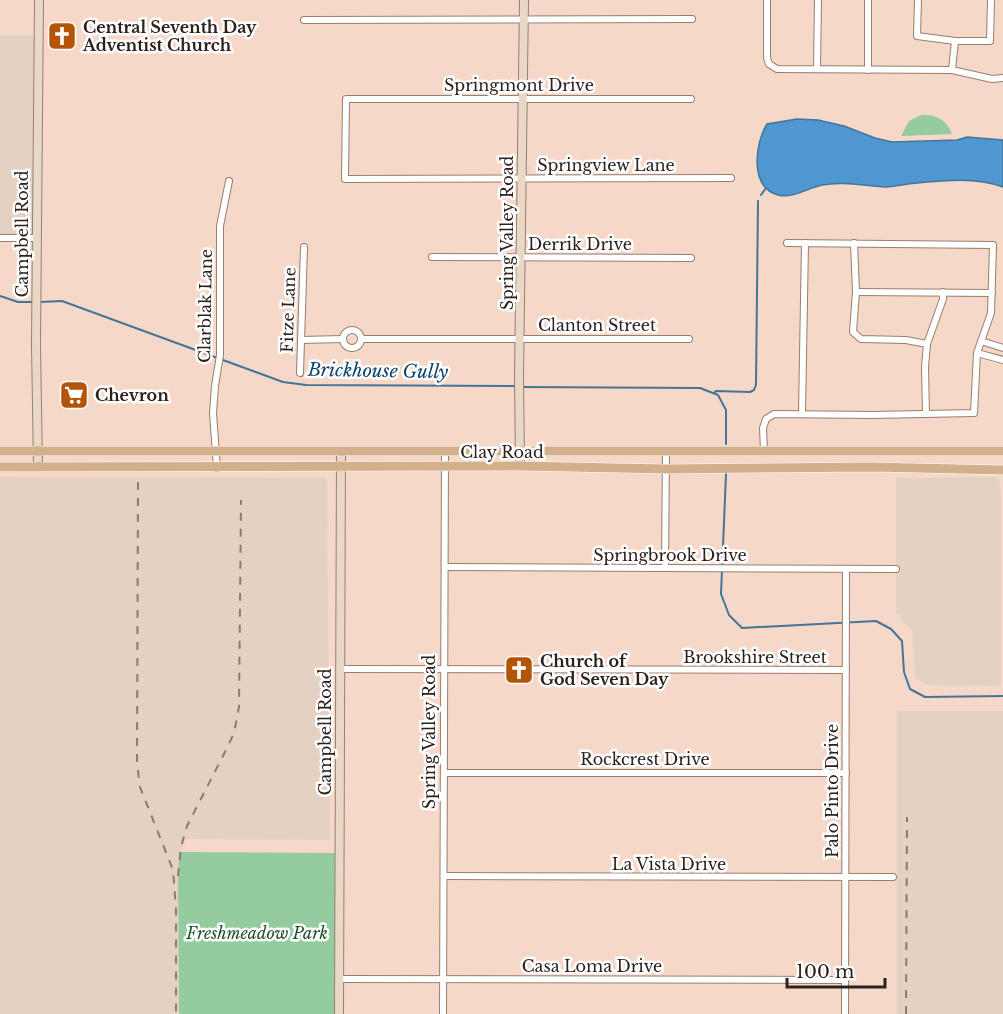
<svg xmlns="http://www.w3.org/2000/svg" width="1003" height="1014" viewBox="0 0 1003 1014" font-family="'Libre Baskerville',serif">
<rect width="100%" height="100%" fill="#f6d8c8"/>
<g fill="#e5d1c2">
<path d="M0 35H34L33 235H0Z"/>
<path d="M0 477 327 478 330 840 186 839 180 852 178 871 179 1014H0Z"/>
<path d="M998 477 1001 490V686L926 685 915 678 912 631 896 613V478Z"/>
<rect x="897" y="711" width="106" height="303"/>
</g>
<g fill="#94cca0">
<path d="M921 115C936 114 946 119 952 134L901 136 909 121Z"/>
<path d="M180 852 336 853 334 1014H179L178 871Z"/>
</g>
<path fill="#4f97d1" stroke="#44749a" stroke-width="1.5" d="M797 119 818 120 844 126 875 138 892 142 957 140 967 137 1003 140V187C973 176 939 181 908 184 901 185 893 187 885 187 864 186 843 181 822 185 808 188 792 199 778 195 749 187 755 143 767 124Z"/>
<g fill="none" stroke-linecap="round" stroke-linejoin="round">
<g stroke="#44749a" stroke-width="2">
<path d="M761 195 766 188"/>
<path d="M0 296 18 302H35"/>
<path d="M40 302 62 301 283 382 306 385 515 386"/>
<path d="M521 387 700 388 718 395 726 410V444"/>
<path d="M714 393 716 391 750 392 754 390 756 385 758 201"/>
<path d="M726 474 721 594 729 615 742 628 876 621 891 629 902 641 904 672 910 689 925 697 1003 696"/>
</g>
<g stroke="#987e6f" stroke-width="8">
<g id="street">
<path d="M767 0V58L769 64 777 69 952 70 992 79 1003 78"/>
<path d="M918 0 917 36 955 41H990L991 0"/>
<path d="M304 20 692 19"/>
<path d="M817 69 818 0"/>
<path d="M868 70V0"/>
<path d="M952 70 955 41"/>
<path d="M691 99H346L345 179 731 178"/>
<path d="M0 238H36"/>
<path d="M854 243 856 292 853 332 861 339 906 340 927 344"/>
<path d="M432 257 691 258"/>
<path d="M856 292 992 293"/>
<circle cx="352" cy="339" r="9"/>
<path d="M361 339H689"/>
<path d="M301 340 343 339"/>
<path d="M981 341 1003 348"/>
<path d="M977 353 1003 360"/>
<path d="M300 373 304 247"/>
<path d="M802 413 805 243"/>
<path d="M926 414 925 367 927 344 943 299V292"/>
<path d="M764 451 763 428 766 419 774 414 873 415 974 413 977 353 991 313 993 245 787 243"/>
<path d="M217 468 213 413 215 386 220 355V226L229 181"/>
<path d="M445 567 896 569"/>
<path d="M665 568 666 450"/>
<path d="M340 669 846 670"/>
<path d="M444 773H846"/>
<path d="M444 876 893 877"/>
<path d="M339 979 845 980"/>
<path d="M443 1014 445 451"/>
<path d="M845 1014 846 569"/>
</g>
</g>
<g stroke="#987e6f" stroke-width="10">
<g id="secondary">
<path d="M520 466 519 377 524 0"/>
<path d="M38 467 36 345 39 0"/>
<path d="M339 1014 341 451"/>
</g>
</g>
<g stroke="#fff" stroke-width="10">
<g id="primary">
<path d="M0 451H1003"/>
<path d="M0 467 520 466 666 469 872 467 1003 470"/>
</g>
</g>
<use href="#street" stroke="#fff" stroke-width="6"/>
<use href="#secondary" stroke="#e9d8c5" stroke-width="8"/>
<use href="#primary" stroke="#d3b08c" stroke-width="9"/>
<g stroke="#8e7a6f" stroke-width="2" stroke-dasharray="8 8" stroke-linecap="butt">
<path d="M138 482 137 763 140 787 173 870 176 909V1014"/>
<path d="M178 876 181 847 187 826 227 748 234 733 239 707 241 500"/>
<path d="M906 1014 907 817"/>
</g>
</g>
<defs>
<g id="church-square" transform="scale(1.5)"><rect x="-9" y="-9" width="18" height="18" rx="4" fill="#b35407" stroke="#fff"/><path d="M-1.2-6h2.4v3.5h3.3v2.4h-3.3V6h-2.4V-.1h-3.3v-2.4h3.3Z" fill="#fff"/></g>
<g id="supermarket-square" transform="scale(1.5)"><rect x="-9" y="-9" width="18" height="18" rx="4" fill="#b35407" stroke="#fff"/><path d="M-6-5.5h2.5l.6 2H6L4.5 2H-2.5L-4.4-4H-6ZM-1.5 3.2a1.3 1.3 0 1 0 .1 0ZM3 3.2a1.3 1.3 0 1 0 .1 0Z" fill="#fff"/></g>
</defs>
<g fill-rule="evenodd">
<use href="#church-square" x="62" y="36"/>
<use href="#supermarket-square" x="74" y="395"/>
<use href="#church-square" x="519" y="670"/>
</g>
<g text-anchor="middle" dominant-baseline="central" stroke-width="5" stroke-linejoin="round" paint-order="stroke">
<g font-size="16" font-weight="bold" fill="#2c211b" stroke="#fff" text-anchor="start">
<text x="83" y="27">Central Seventh Day<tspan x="83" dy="18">Adventist Church</tspan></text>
<text x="95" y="395">Chevron</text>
<text x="540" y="661">Church of<tspan x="540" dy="18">God Seven Day</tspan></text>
</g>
<g font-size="16" fill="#2c211b" stroke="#fff">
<text x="519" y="85">Springmont Drive</text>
<text x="606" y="165">Springview Lane</text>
<text transform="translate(507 233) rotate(-90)">Spring Valley Road</text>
<text transform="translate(22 234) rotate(-90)">Campbell Road</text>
<text x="580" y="244">Derrik Drive</text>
<text transform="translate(205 306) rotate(-89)">Clarblak Lane</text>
<text transform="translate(288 310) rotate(-88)">Fitze Lane</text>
<text x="597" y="325">Clanton Street</text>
<text x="502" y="452">Clay Road</text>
<text x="670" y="555">Springbrook Drive</text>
<text x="755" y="657">Brookshire Street</text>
<text transform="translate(325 732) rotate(-90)">Campbell Road</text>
<text transform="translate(429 732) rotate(-90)">Spring Valley Road</text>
<text x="645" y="759">Rockcrest Drive</text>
<text transform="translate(832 791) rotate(-90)">Palo Pinto Drive</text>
<text x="669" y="864">La Vista Drive</text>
<text x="592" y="966">Casa Loma Drive</text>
</g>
<g font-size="16" font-style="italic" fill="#19502a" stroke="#fff">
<text x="257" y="933">Freshmeadow Park</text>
</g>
<g font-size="18" font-style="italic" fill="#0e456c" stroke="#fff">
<text transform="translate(378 371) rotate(1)">Brickhouse Gully</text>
</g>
</g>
<path d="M787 978v9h98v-9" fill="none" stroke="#2c211b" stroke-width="3"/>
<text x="796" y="978" font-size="18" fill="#2c211b" stroke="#ffffff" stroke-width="4.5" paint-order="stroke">100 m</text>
</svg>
